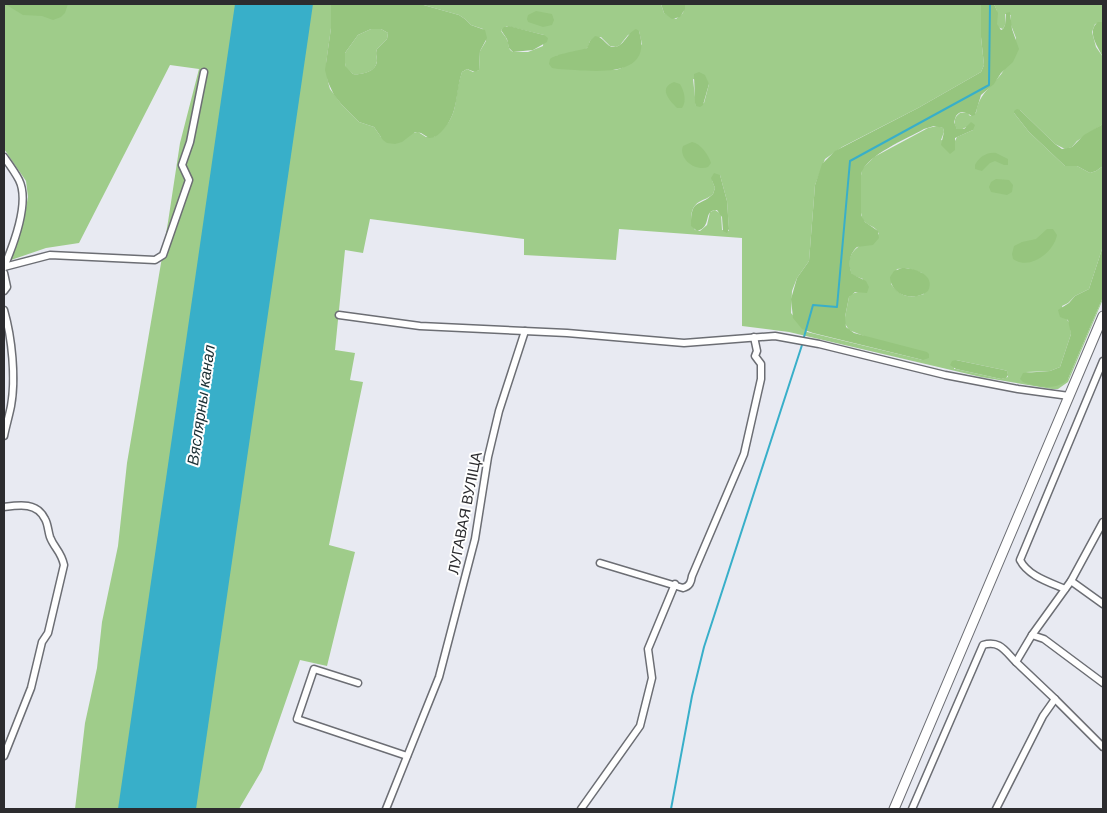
<svg xmlns="http://www.w3.org/2000/svg" width="1107" height="813" viewBox="0 0 1107 813" font-family="'DM Sans',sans-serif">
<rect width="100%" height="100%" fill="#e8eaf2"/>
<g fill="#9fcc8a" fill-rule="evenodd">
<path d="M4 4H331V28L326 64 328 82 330 89 342 105 359 122 374 127 381 137 418 132 426 137H434C462 116 452 100 462 72L467 69 473 72 479 70 480 51 486 41 483 29 471 25 465 19 459 15 420 4 460 5 465 4H661L664 13 676 19 683 13 685 4H981V37L984 65 981 72 918 108 842 147 825 159 815 185 809 261 797 278 792 291 791 313 807 332 923 360 849 330 844 322 849 297 851 294 858 292 863 279 852 275C842 250 862 245 879 234 876 226 870 227 864 221 858 215 860 178 862 169L874 157 928 128 937 126 943 128 944 132 941 140 954 143 957 137 973 130 966 127 961 130 957 129C953 123 954 117 960 113L967 112 970 116 976 113C979 91 996 85 1005 68 1010 59 1013 48 1016 38L1011 25V15L1005 14V25L1003 29 997 27V11L994 4H1103V22L1095 24 1092 32 1096 47 1103 57V124L1077 141 1072 147 1065 149 1055 144 1020 110 1014 113 1029 132 1065 166H1077L1090 173 1096 171 1103 166V246L1089 289 1075 296 1068 303 1062 306 1066 318 1070 324 1071 334 1060 367 1050 371 1026 372 1068 379 1103 297V299L1068 382 1058 389H1052L981 377 789 332 742 326V238L619 229 616 260 524 255V239L370 219 363 253 345 250 335 350 355 353 350 380 363 382 329 545 355 552 327 666 300 660 262 770 239 809H75L85 723 97 668 102 622 118 546 127 463 168 222 180 143 199 69 170 65 79 243 46 248 11 260 24 218 28 197 26 181 4 149ZM507 26 544 35 543 46 528 52H513C507 49 510 45 507 40 506 36 502 34 501 30ZM639 31 642 44C634 55 629 68 615 70L556 56 584 50 588 47 590 41 601 37 610 46 616 47 620 45 628 35ZM693 79 709 84 704 103 696 106ZM720 175 727 201 729 231 722 230 721 214 715 210 710 212 707 225 700 231 695 230C690 222 689 208 699 202 704 199 709 198 713 194L715 188 712 180ZM907 268 922 273 924 294C910 299 900 297 891 284L897 269ZM956 360 1004 370 1007 371 1008 377 1001 379 956 369H954Z"/>
<path d="M371 29H381L388 33 387 39 377 49C375 54 377 56 377 61 376 72 362 75 353 74L346 68 345 63V53L358 35Z"/>
</g>
<g fill="#96c57e" fill-rule="evenodd">
<path d="M5 4H68L65 13 61 17 53 20 42 16 23 15Z"/>
<path d="M331 4H420L459 15 465 19 471 25 485 30 487 38 480 51 479 70 475 72 467 69 462 72C455 93 459 114 442 131 438 135 435 138 429 138L421 133 415 132 402 142 395 144 387 143 383 140 374 127 359 122 342 105 334 95 328 82 325 70 331 28ZM371 29H381L388 33 387 39 377 49C375 54 377 56 377 61 376 72 361 75 353 74L346 67 345 63V53L358 35Z"/>
<path d="M661 4H685V9L680 17 672 19 664 13Z"/>
<path d="M981 4H994L998 13 997 24 1001 30 1003 29 1005 25 1006 13 1010 12 1012 29 1019 49 1013 62 1001 73 994 84 981 95 975 115 972 116C966 113 962 109 956 116L954 122 957 129H964L971 122 975 125 973 130 955 138V150L950 154 941 145 944 132 943 128 934 126 924 129C907 139 866 155 861 174V215L865 222 878 231 879 238 873 245 857 247C849 254 848 265 852 274L866 281 869 287 867 293 855 292 849 297 845 317 846 327 854 333 927 352 929 354V358L923 360 813 333 802 329 793 318 791 299 797 278 809 261 815 185 822 164 835 151 918 108 981 72 984 65 981 37Z"/>
<path d="M536 11 552 14 554 20 552 25 543 27 528 22 527 19 528 15Z"/>
<path d="M1098 22H1103V57C1098 47 1086 31 1098 22Z"/>
<path d="M509 26 544 35 548 38 547 42 533 50 513 52 509 48 507 39 501 30 504 27Z"/>
<path d="M636 29 639 31C655 82 587 70 558 69L552 68 549 64 550 59C555 54 578 51 587 48L590 41 595 36C605 37 606 48 615 47 624 46 627 33 636 29Z"/>
<path d="M699 72 705 75 709 84 703 105 700 107 696 106 695 103 694 74Z"/>
<path d="M674 82 680 84C684 91 687 101 682 108H677C669 100 658 88 674 82Z"/>
<path d="M1017 109 1020 110 1055 144 1062 149 1072 147 1084 135 1103 124V166L1096 171 1090 173 1077 166H1065L1029 132 1014 113V111Z"/>
<path d="M692 142C701 144 708 154 711 163L708 167C696 172 678 159 683 146Z"/>
<path d="M996 153 1008 159V165H1004L995 161 990 163 982 171 975 169V165C979 157 987 152 996 153Z"/>
<path d="M714 173 720 175 727 201 729 229 727 233 723 231 722 217 717 210C702 210 713 227 697 231L691 226C691 197 699 208 713 194L715 188 711 178Z"/>
<path d="M996 179 1009 180 1013 185 1012 192 1007 195 991 192 989 187 991 182Z"/>
<path d="M1047 229H1053L1057 235C1054 252 1030 271 1013 259L1012 254 1014 246 1022 242 1036 239Z"/>
<path d="M1103 246V297L1068 379C1058 391 1036 387 1023 382L1020 379 1023 373 1050 371 1060 367 1071 334 1068 320 1060 317 1058 310 1069 303 1075 296 1089 289Z"/>
<path d="M902 268C915 268 936 275 928 291 914 302 891 296 890 277L894 271Z"/>
<path d="M956 360 1004 370 1007 371 1008 375 1006 378 1001 379 956 369 950 365 952 361Z"/>
</g>
<path fill="#38afc9" d="M235 4H313L196 809H118Z"/>
<g fill="none" stroke-linecap="round" stroke-linejoin="round">
<g stroke="#38afc9" stroke-width="2">
<path d="M804 337 813 305 837 307 850 161 989 85 990 4"/>
<path d="M671 809 692 696 704 647 802 345"/>
</g>
<g stroke="#6c6e74" stroke-width="9">
<g id="street">
<path d="M4 157C9 164 15 172 19 180 30 202 13 246 4 267"/>
<path d="M4 267 50 255 155 260 163 255 189 180 182 165 190 142 204 72"/>
<path d="M4 273 7 287 4 291"/>
<path d="M4 310C12 338 16 378 11 406 9 416 6 426 4 436"/>
<path d="M339 315 420 326 567 333 684 343 775 336 819 344 945 375 1018 389 1069 396"/>
<path d="M4 507C19 505 37 502 45 519 48 524 48 531 50 537 54 548 61 551 64 565L48 633 42 642 31 688 4 756"/>
<path d="M600 563 683 588C690 586 691 582 692 576L744 454 761 379V364L755 356 757 351 754 337"/>
<path d="M1071 581 1103 604"/>
<path d="M1065 589C1049 582 1028 576 1020 560L1103 361"/>
<path d="M1032 635 1044 639 1103 683"/>
<path d="M358 683 314 669 297 719 407 756"/>
<path d="M1055 699 1103 747"/>
<path d="M386 809 439 677 475 539 488 457 499 411 525 331"/>
<path d="M581 809 640 726 652 678 648 649 675 584"/>
<path d="M912 809 983 645C1000 640 1005 651 1016 662"/>
<path d="M996 809 1043 716 1055 699 1016 662 1032 635 1071 581 1103 522"/>
</g>
</g>
<g stroke="#6c6e74" stroke-width="11">
<path id="secondary" d="M894 809 1103 316"/>
</g>
<use href="#street" stroke="#fff" stroke-width="6"/>
<use href="#secondary" stroke="#fff" stroke-width="9"/>
</g>
<g text-anchor="middle" dominant-baseline="central" stroke-width="4" stroke-linejoin="round" paint-order="stroke">
<g font-size="15" fill="#2c2c2f" stroke="#fff">
<text transform="translate(465 513) rotate(-79)">ЛУГАВАЯ ВУЛІЦА</text>
</g>
<g font-size="16" font-style="italic" fill="#1b2f34" stroke="#fff">
<text transform="translate(201 405) rotate(-82)">Вяслярны канал</text>
</g>
</g>
<rect width="1107" height="813" fill="none" stroke="#2c2c2f" stroke-width="10"/>
</svg>
